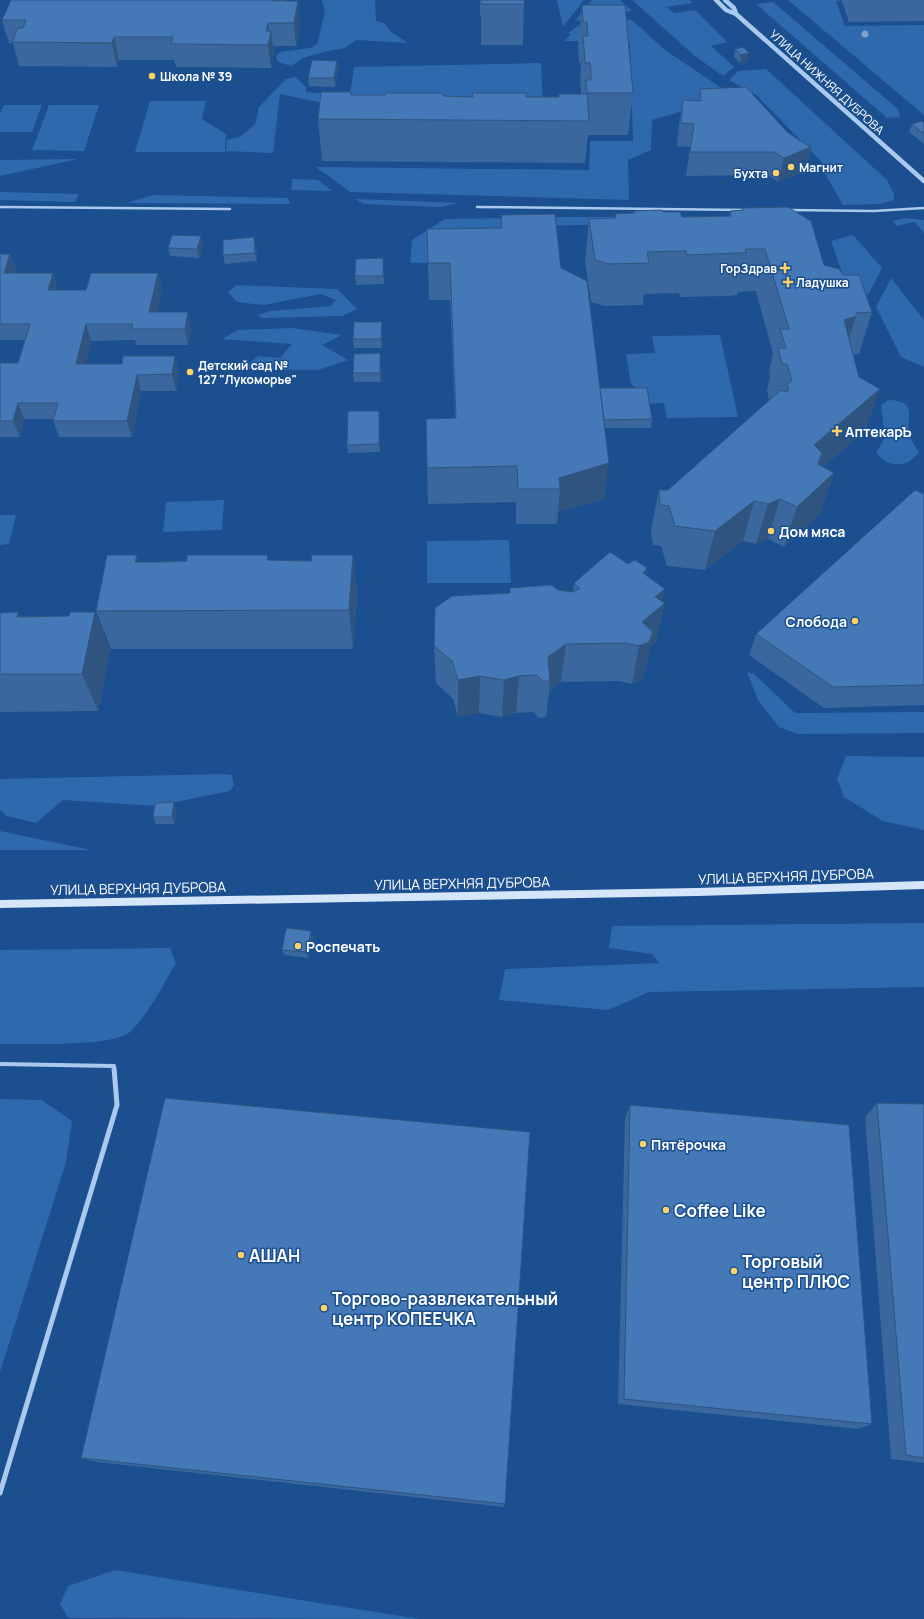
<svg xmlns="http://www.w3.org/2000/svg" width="924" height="1619" viewBox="0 0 924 1619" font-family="Manrope,sans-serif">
<rect width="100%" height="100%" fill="#1b4f8f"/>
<g fill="#2e69ad">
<path d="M322 0H375L376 21 384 23 391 32 408 43 356 40 345 48 328 51 303 58 291 66 278 62 276 57 280 52 310 48 317 44 325 12Z"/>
<path d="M557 0H584L563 27Z"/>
<path d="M592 0H620L632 11 575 21Z"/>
<path d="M632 0H690L693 3 666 7 674 13 695 10 727 42 711 46 734 67 723 76 695 56Z"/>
<path d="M788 0H846L836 1 845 26 924 25V115Z"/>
<path d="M773 2 898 109 900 117 887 118 756 4Z"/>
<path d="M620 19 632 20 665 50 726 91 686 110 652 120 651 150 628 160 629 200 350 192 316 167 589 170 590 141H633L630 42 564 41 571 34 568 33 578 26Z"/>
<path d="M541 63 543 109 397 95H350L354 67Z"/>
<path d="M766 69 887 180 894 194V200L881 204 843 205 822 168V162L756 95 729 80 738 71Z"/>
<path d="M296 77 306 87V92L328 94 323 103 280 94 273 153 226 151 227 140 239 137 255 125 259 107 286 79Z"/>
<path d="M150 101H206L202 119 226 134 225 152H135Z"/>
<path d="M4 105H42L32 132H0V113Z"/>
<path d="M49 105H99L84 151 32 150Z"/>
<path d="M78 159 0 176V160Z"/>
<path d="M292 179 318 180 332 191 291 190Z"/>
<path d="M0 192 79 194 75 202 0 200Z"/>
<path d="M154 195 288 198 290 204 126 203Z"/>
<path d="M355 199 459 203 440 207 364 204Z"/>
<path d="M562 217H687L688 222 510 227 493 262 410 263 412 240 445 219Z"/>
<path d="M904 218 924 220V233L914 222 897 226 893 221Z"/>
<path d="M853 235 882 268 868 295 845 281 831 241Z"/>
<path d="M891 278 924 320V367L901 357 876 307Z"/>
<path d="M237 285 337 289 357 309 342 316 262 318 258 315 270 311 331 306 336 300 321 294 263 305 237 302 228 292Z"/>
<path d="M292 328 342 335 322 345 348 360 318 370 242 369 258 356 280 358 292 344 222 339 238 330Z"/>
<path d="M720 335 738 417 667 418 664 403 647 404 645 396 631 384 626 354 655 353 652 336Z"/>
<path d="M888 400C919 401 905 416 910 436 911 441 916 447 919 453 915 456 910 462 906 463 895 467 883 462 876 453L885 437 881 405Z"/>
<path d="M224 500 222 530 163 532 166 502Z"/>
<path d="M0 515H16L9 544 0 545Z"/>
<path d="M509 540 511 583H427V541Z"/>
<path d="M747 672 754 674 795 713 924 712V733L798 734 779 727 758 700Z"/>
<path d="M846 756 924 757V830L883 821 844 797 837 779Z"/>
<path d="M223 774 232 775 234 785 230 791 156 806 63 800 36 823 7 816 0 810V779Z"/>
<path d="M0 831 91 850H0Z"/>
<path d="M924 923V987L649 992 608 1010 499 1000 505 969 659 963 652 954 609 948 612 926Z"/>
<path d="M170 948 176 963C163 985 149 1014 130 1032 115 1047 24 1044 0 1044V950Z"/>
<path d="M0 1099 42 1100 72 1121 66 1162 0 1372Z"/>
<path d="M115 1570 419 1619 68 1618 60 1604 68 1586Z"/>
</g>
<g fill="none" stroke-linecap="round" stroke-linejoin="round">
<g stroke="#a9c9ee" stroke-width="2.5">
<path d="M0 207 230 209"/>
<path d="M477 207 746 210"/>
<path d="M788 210 874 211 924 208"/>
</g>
<path stroke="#a9c9ee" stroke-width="4" d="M0 1064 114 1066V1069"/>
<path stroke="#a9c9ee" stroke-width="5" d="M0 1493 117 1105 114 1068"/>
<g stroke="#a9c9ee" stroke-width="4.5">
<path d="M716 0 726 10 736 14 924 181"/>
<path d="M725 0 734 8 736 14"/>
</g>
<path stroke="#d6e6fa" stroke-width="8" d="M0 904 697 892 924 885"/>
</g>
<circle fill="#7ea0ca" cx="865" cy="34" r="3.5"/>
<g fill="#3a679d">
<path d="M11 0H285V1L300 24 296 46H273L274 54 271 68 176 67 174 60H119L117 67 19 66 13 43H9L2 20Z"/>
<path d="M480 0H524L523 45H481V15H480Z"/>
<path d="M842 0H924V21L849 22 842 2Z"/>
<path d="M582 5 633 93 628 135H588L585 163 322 161 318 119 351 95 559 97V94H581L580 77 581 63H579L578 46Z"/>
<path d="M735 49 747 62 740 63 734 57Z"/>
<path d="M337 61 338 69 335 87 309 86 308 78Z"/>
<path d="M700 89 788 133 811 147 805 171 778 182 768 175 686 176 690 147 677 146 679 124 683 100 698 101Z"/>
<path d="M924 123V144L909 132 912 124Z"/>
<path d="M742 208 824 265 872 312 859 354H853L865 431 823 467 834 473 820 514 784 547 768 539 756 544 743 541 705 570 667 566 661 546 653 545 651 530 659 490H668L769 400 767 390 770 376 769 371 773 354 756 291 738 292 737 295 728 296 680 297 679 293 644 294 643 305 605 306 591 302 585 261 589 219H615V214L633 213 634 211 663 212 682 217 729 216 730 211 742 210Z"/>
<path d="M501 215 561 268 600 388 652 419 651 428H605L604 499 558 512 557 524H516V502L428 504 427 468 455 418 450 300H429L427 229 501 228Z"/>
<path d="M203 245 199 258 170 256 168 248Z"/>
<path d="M256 246 257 261 225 264 223 255Z"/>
<path d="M0 254H10L16 271 15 273H53L58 290H86L158 273 162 289 157 312 191 328 188 345H136L135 340 91 341 85 364 179 372 176 391H141L132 437H59L53 421 54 419H24L20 437H0V363H18L25 340H0Z"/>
<path d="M383 258 384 284 356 285 355 276Z"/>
<path d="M382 322V348H354L353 339Z"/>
<path d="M380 353 381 382H354L353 373Z"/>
<path d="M379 411 380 452 348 453 347 445Z"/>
<path d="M924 494V705L824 708 749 655 756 634Z"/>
<path d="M137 555 139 562 311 561 353 555 357 594 353 649H111L96 611Z"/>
<path d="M628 564 647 568 646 576 662 602 656 642 650 647 645 670 642 680 632 684 619 681 561 682 549 692 546 717 539 718 533 712 516 713 502 717 479 713 458 717 453 699 436 683 434 646 510 593V588L558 590 571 592 573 591 574 583Z"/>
<path d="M18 612 21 617 69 616 95 612 110 650 98 711 0 712V613Z"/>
<path d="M176 809 175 824H156L153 817Z"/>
<path d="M311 931 313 937 308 958 284 955 282 950Z"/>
<path d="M877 1103 924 1104V1463L891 1459 865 1117Z"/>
<path d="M630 1105 872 1424 858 1429 618 1404 625 1118Z"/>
<path d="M81 1458 505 1504 504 1507 97 1462Z"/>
</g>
<g fill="#305480">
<path d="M298 1 300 24 296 46 294 23Z"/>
<path d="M268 23 270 37 271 31 274 54 271 68 266 31Z"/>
<path d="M114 37 119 60 117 67 112 43Z"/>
<path d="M749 53 747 62 740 63 741 55Z"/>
<path d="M337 61 338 69 335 87 334 78Z"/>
<path d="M811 147 805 171 778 182 784 158Z"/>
<path d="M201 236 203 245 199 258 197 249Z"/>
<path d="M254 237 256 246 257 261 255 253Z"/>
<path d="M10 254 16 271 10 289 4 273Z"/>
<path d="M53 273 58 289 54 306 48 290Z"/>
<path d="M158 273 162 289 154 329 149 312Z"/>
<path d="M188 312 191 328 188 345 185 329Z"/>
<path d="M856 316 843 358 844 320Z"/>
<path d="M382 322V348L381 339Z"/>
<path d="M86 324 91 341 81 381 76 364Z"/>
<path d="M380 353 381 362V382L380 373Z"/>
<path d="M175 356 179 372 176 391 172 374Z"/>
<path d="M137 375 141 391 132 437 127 421Z"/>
<path d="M880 389 865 431 815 474 834 473 820 514 784 547 797 507 814 445Z"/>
<path d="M18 403 24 419 20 437 13 421Z"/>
<path d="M379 411 380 419V452L379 444Z"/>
<path d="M609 463 604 499 558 512 560 489 559 478Z"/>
<path d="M780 499 768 539 756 544 768 504Z"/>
<path d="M754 501 743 541 705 570 715 531Z"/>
<path d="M137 555 149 595 135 562Z"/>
<path d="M353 555 357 594 353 649 349 610Z"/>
<path d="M647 568 640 608 643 573Z"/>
<path d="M665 589 661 606 665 603 656 642 650 647 645 670 642 680 632 684 639 646 642 622 655 597Z"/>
<path d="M18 612 37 651 17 617Z"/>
<path d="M95 612 110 650 98 711 82 674Z"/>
<path d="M566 644 561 682 549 691 550 681 548 657Z"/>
<path d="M480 676 479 713 458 717V680Z"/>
<path d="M519 676 516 713 502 717 504 680Z"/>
<path d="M174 802 176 809 175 824 172 817Z"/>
<path d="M311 931 313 937 308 958 307 952Z"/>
</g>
<g fill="#4478b7" stroke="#305480">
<path d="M11 0H273V1H298L294 23H268L266 31H271L268 45 171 44 173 37H114L112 43 12 42 18 28H23L26 20H2Z"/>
<path d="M481 0H524L525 4H481Z"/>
<path d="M582 5H625L633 93H587L586 80H591V70L590 63H585L583 36H588L587 22H583Z"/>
<path d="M743 47 749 53 741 55 735 49Z"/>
<path d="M312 60 337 61 334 78H308Z"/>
<path d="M746 87 788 133 811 147 784 158 774 152H690L694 124 681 123 683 100 701 101 700 89Z"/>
<path d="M321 92H351V95H386V93H443V96L473 97 472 93H526V97H559V94H587L589 121 318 119Z"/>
<path d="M922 121 924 123V134L912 124Z"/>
<path d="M788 207 811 221 824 265 839 269 843 275H859L872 312 856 313V316L844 320 859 377 880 389 814 445 822 453 818 464 834 473 797 507 780 499 768 504 754 501 715 531 675 526 669 506 660 505 659 490H668L781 390 786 392 789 390 787 384 792 381 787 364H782L778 348H786L780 329H789L765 249H745L746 253H737L687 255 686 251 647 252 649 263 609 264 595 260 589 219 616 218 615 214 634 213V211L662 210 663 212H680L682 217 731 216 730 211 743 210 742 208Z"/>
<path d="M555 214 561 268 587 281 609 463 559 478 560 489H518L517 466 427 468 426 419 456 418 450 263H428L427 229 502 228 501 215Z"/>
<path d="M172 235 201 236 197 249 168 248Z"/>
<path d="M254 237 255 253 223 255V240Z"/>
<path d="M0 254H10L4 273H53L48 290H86L91 273H158L149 312H188L185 329H131L133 324H86L76 364H122L123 356H175L172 374 137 375 127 421H53L58 403H18L13 421H0V363H18L30 324H0Z"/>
<path d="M383 258V276H355L356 259Z"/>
<path d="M354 322H382L381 339H353Z"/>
<path d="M380 353V373H353L354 354Z"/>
<path d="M600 388H647L652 419 604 420Z"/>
<path d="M348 411H379V444L347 445Z"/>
<path d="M915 490 924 494V685L833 687 756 634Z"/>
<path d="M610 552 628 564 635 560 647 568 643 573 665 589 655 597 665 603 642 622 653 632 649 642 639 646 625 643 566 644 548 657 550 681H543L536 675 519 676 504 680 480 676 458 680 452 661 434 646 435 608 452 596 510 593V588L551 585 558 590 571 592 580 589 574 583Z"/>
<path d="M107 555H137L135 562H160L187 561V555H268L267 560 311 561 312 555H353L349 610 96 611Z"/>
<path d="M18 612 17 617 69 616 70 612H95L82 674H0V613Z"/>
<path d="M174 802 172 817H153L155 803Z"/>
<path d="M286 928 311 931 307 952 282 950Z"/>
<path d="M165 1098 530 1132 505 1504 81 1458Z"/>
<path d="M877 1103 924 1104V1458L906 1455Z"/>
<path d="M630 1105 849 1125 872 1424 624 1399Z"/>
</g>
<g fill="#ffd166" stroke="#1b4f8f" stroke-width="1.5">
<circle cx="152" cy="76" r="4"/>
<circle cx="791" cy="167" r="4"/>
<circle cx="776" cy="173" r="4"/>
<path d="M783 262h4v4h4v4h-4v4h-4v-4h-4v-4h4z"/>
<path d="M786 276h4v4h4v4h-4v4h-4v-4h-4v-4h4z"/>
<circle cx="190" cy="372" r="4"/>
<path d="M835 425h4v4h4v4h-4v4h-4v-4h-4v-4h4z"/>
<circle cx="771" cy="531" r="4"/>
<circle cx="855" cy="621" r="4"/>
<circle cx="298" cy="946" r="4"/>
<circle cx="643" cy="1144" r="4"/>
<circle cx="666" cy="1210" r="4"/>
<circle cx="241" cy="1255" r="4"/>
<circle cx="734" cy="1271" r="4"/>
<circle cx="324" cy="1308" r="4"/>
</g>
<g text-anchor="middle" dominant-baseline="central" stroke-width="3" stroke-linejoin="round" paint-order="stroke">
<g font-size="12" font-weight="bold" fill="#fff" stroke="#1b4f8f" text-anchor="start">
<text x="160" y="76">Школа № 39</text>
<text x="799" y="167">Магнит</text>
<text x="768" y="173" text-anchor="end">Бухта</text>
<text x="777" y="268" text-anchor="end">ГорЗдрав</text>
<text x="796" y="282">Ладушка</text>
<text x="198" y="365">Детский сад №<tspan x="198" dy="14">127 "Лукоморье"</tspan></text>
</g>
<g font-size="12" fill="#fff" stroke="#1b4f8f">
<text transform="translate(827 82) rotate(42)">УЛИЦА НИЖНЯЯ ДУБРОВА</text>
</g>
<g font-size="14" font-weight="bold" fill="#fff" stroke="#1b4f8f" text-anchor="start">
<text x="845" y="431">АптекарЪ</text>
<text x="779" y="531">Дом мяса</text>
<text x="847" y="621" text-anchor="end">Слобода</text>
<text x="306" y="946">Роспечать</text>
<text x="651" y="1144">Пятёрочка</text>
</g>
<g font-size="14" fill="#fff" stroke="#1b4f8f">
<text transform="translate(786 876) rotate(-2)">УЛИЦА ВЕРХНЯЯ ДУБРОВА</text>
<text transform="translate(462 883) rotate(-1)">УЛИЦА ВЕРХНЯЯ ДУБРОВА</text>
<text transform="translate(138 888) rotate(-1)">УЛИЦА ВЕРХНЯЯ ДУБРОВА</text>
</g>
<g font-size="17" font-weight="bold" fill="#fff" stroke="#1b4f8f" text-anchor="start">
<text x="674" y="1210">Coffee Like</text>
<text x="249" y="1255">АШАН</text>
<text x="742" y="1261">Торговый<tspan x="742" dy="20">центр ПЛЮС</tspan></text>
<text x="332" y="1298">Торгово-развлекательный<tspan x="332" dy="20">центр КОПЕЕЧКА</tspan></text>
</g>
</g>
</svg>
